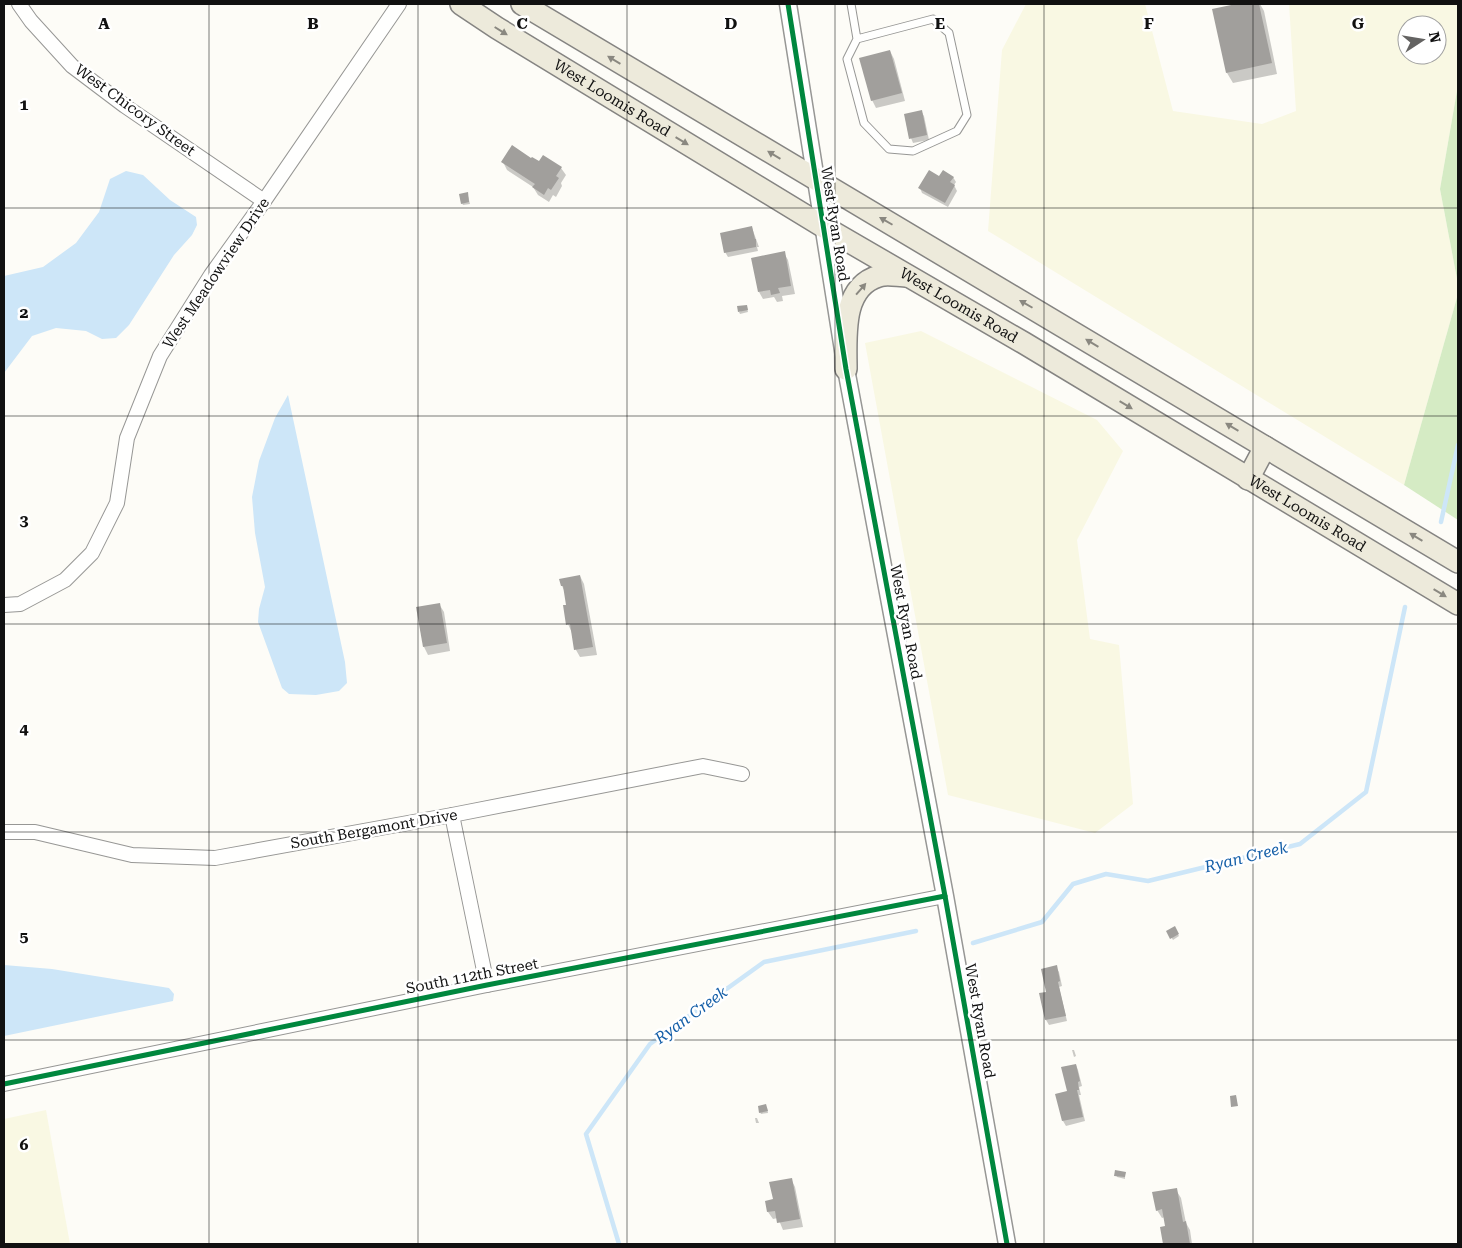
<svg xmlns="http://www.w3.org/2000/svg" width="1462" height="1248" viewBox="0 0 1462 1248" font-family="'Roboto Serif',serif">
<rect width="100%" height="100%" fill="#fdfcf7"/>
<g fill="#f9f8e3" fill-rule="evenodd">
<path d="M1026 4H1145L1173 111 1262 124 1296 111 1289 4H1458V85L1440 189 1458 284V294L1404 485 988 231 1002 50ZM1407 25H1437V55H1407Z"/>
<path d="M921 331 1097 420 1123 451 1077 540 1090 639 1119 645 1133 804 1095 833 948 795 865 343Z"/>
<path d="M46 1110 70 1244H4V1119Z"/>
</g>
<g fill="#d5ebc4">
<path d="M1458 85V284L1440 189Z"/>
<path d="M1458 294V520L1404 485Z"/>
</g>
<g fill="#cde6f8">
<path d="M126 171 143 175 170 200 196 217 197 225 192 235 174 255 129 325 116 338 102 339 86 331 56 328 32 336 4 373V276L43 267 76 243 99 212 110 179Z"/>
<path d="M288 395 345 662 347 683 339 691 316 695 289 694 282 688 258 622 259 609 265 587 255 533 252 497 259 461 275 418Z"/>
<path d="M4 965 52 969 169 988 174 994 173 1001 4 1036Z"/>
</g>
<g fill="#0003">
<path d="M1242 4H1260L1264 11 1277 74 1233 83 1227 73 1213 10Z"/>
<path d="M890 51 894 59 905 101 876 108 872 100Z"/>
<path d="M921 111 924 116 929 140 913 143 911 138Z"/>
<path d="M531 160 561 168 566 175 561 183 562 186 556 197 553 195 549 202 538 195 533 187 507 170 503 162Z"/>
<path d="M953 177 956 182 954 185 957 191 948 207 922 193 920 188 939 178Z"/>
<path d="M468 196 470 204 463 205 462 203Z"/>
<path d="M752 228 759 247H757L758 251 728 257 725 252Z"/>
<path d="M784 253 788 260 795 294 782 296 783 301 777 302 774 297 763 299 759 292Z"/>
<path d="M747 308 748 312 740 314 739 312Z"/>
<path d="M580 576 584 584 597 655 580 657 576 650 572 633 568 624V606L565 592 562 586Z"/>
<path d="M439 604 444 612 450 651 428 655 424 647 417 608Z"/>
<path d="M1174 928 1179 936 1173 940 1168 932Z"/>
<path d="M1056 967 1059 972 1062 986 1059 987 1067 1021 1049 1025 1046 1020 1048 993Z"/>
<path d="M1072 1050H1074L1076 1056 1074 1057Z"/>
<path d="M1076 1065 1078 1070 1082 1086 1079 1087 1081 1095H1079L1085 1121 1066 1126 1063 1121Z"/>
<path d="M767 1108 768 1113 761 1114 760 1112Z"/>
<path d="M755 1118H757L759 1123H756Z"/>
<path d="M1125 1173V1179L1117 1177 1116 1175Z"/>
<path d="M791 1179 795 1187 803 1227 783 1230 778 1218 773 1219 768 1212 774 1200Z"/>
<path d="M1176 1190 1181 1198 1186 1223 1190 1230 1192 1244H1165L1161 1228 1167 1227 1165 1217 1162 1218 1157 1210Z"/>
</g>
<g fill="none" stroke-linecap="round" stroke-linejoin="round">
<g stroke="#cde6f8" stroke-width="4.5">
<path d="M1441 522 1458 445"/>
<path d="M973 943 1042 922 1073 884 1106 874 1148 881 1300 844 1366 792 1405 607"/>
<path d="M619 1244 586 1134 650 1044 764 962 916 931"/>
</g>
</g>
<g fill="#a19f9c">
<path d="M1236 4H1259L1272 63 1226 73 1212 9Z"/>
<path d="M890 50 902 93 871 101 859 58Z"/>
<path d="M922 110 927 135 909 139 904 114Z"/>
<path d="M512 145 531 158 532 157 539 161 543 155 562 167 556 176 559 178 551 190 548 188 544 195 532 187 535 184 501 162Z"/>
<path d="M929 170 939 176 943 170 954 177 950 182 955 185 945 203 918 188Z"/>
<path d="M468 192 469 202 461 204 459 194Z"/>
<path d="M752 226 755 239H756V247L724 253 720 233Z"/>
<path d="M785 251 791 286 778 288 780 293 771 295 770 290 758 292 751 258Z"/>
<path d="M747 305 748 310 738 312 737 306Z"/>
<path d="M580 575 593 647 574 650 570 624 566 625 563 605H566L563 586H561L559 579Z"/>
<path d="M440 603 447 643 423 647 416 607Z"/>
<path d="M1175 926 1179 934 1170 939 1166 931Z"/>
<path d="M1057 965 1060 981 1058 982 1066 1016 1045 1020 1039 993 1046 992 1041 969Z"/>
<path d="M1076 1064 1080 1081 1078 1082 1079 1090H1077L1083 1117 1062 1121 1055 1094 1067 1091 1061 1067Z"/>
<path d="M1236 1095 1238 1106 1231 1107 1230 1096Z"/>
<path d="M766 1104 768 1111 759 1113 758 1106Z"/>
<path d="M1115 1170 1126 1172 1125 1177 1114 1176Z"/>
<path d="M792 1178 800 1219 777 1223 775 1211 767 1212 765 1201 773 1199 769 1182Z"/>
<path d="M1177 1188 1183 1222 1186 1221 1190 1244H1163L1160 1227 1165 1226 1162 1209 1156 1211 1152 1192Z"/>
</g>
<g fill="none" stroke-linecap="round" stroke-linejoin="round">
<g stroke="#979795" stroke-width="9">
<path id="service" d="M851 4 857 39 847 59 864 123 889 149 913 151 957 131 967 115 949 33 933 19 857 39"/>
</g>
<g stroke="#979795" stroke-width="16">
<g id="minor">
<path d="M19 4 31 21 72 66 125 106 264 201"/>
<path d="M4 605 20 604 65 580 92 553 117 503 127 438 160 356 211 275 264 201 399 4"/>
<path d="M452 815 487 985"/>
<path d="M4 832H35L132 855 215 858 452 815 703 766 742 774"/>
<path d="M4 1084 487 985 945 896"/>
</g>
</g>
<g stroke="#979795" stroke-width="19">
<path id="tertiary" d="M788 4 846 369 945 896 1007 1244"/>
</g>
<g stroke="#858482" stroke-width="24">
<g id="primary">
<path id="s1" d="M461 4 497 28 824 227 1024 343 1458 604"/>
<path d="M522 4 1458 562"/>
<path d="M846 369C846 337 841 287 879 276 887 273 898 276 907 276"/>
<path d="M1248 479 1265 447"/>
</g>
</g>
<use href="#service" stroke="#fffffe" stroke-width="7"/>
<use href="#minor" stroke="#fffffe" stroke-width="14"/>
<use href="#tertiary" stroke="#fffffe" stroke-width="16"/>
<use href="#primary" stroke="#edeadb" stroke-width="21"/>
<g stroke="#fff" stroke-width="8">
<g id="cycleway">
<path d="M788 4 846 369 945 896 1007 1244"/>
<path d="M4 1084 487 985 945 896"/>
</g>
</g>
<use href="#cycleway" stroke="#00873e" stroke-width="5"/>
</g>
<defs><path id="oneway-solid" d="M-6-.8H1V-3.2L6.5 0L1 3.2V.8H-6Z" transform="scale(1.25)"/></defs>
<g fill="#8a8880">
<use href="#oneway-solid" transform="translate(501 31) rotate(32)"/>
<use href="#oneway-solid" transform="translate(614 60) rotate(-149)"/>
<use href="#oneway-solid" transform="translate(682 141) rotate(31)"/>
<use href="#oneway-solid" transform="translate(774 155) rotate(-149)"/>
<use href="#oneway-solid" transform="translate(886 221) rotate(-150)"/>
<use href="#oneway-solid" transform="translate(861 289) rotate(-49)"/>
<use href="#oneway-solid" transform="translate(1026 304) rotate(-150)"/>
<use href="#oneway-solid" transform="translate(1092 343) rotate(-149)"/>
<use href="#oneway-solid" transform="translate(1126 405) rotate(31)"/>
<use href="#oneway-solid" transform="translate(1232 427) rotate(-149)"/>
<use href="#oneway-solid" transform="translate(1416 537) rotate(-149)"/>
<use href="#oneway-solid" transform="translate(1440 593) rotate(31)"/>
</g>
<path fill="none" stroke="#111" stroke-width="1" stroke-opacity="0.55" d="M209 4V1244M418 4V1244M627 4V1244M835 4V1244M1044 4V1244M1253 4V1244M4 208H1458M4 416H1458M4 624H1458M4 832H1458M4 1040H1458"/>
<g text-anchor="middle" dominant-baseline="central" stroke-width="5" stroke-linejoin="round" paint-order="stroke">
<g font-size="15" fill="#111" stroke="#fff">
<text stroke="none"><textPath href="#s1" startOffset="178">West Loomis Road</textPath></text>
<text transform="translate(135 110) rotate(36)">West Chicory Street</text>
<text transform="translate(835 224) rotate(81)">West Ryan Road</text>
<text transform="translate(216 273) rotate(-56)">West Meadowview Drive</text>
<text stroke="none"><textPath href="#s1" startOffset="582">West Loomis Road</textPath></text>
<text stroke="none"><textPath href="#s1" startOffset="988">West Loomis Road</textPath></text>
<text transform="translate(906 622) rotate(79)">West Ryan Road</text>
<text transform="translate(374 829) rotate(-10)">South Bergamont Drive</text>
<text transform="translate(472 976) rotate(-11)">South 112th Street</text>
<text transform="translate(980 1021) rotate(80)">West Ryan Road</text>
</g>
<g font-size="16" font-style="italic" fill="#155fa8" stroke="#fff">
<text transform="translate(1246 857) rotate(-14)">Ryan Creek</text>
<text transform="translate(691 1015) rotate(-36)">Ryan Creek</text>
</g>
</g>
<g font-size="16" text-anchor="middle" font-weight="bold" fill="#111" stroke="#fff" stroke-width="5" stroke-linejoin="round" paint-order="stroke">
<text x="104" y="29">A</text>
<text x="313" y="29">B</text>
<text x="522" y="29">C</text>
<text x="731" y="29">D</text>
<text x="940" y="29">E</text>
<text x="1149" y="29">F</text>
<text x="1358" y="29">G</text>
<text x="24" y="110">1</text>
<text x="24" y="318">2</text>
<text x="24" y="526">3</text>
<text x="24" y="734">4</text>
<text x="24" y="942">5</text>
<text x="24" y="1150">6</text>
</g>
<rect width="1462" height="1248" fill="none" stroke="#111111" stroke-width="10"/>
<g transform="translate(1422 40) rotate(78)"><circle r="24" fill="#ffffff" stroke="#a0a0a0"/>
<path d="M0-4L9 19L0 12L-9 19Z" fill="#646362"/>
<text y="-8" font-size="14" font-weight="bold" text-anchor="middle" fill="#111111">N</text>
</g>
</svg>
